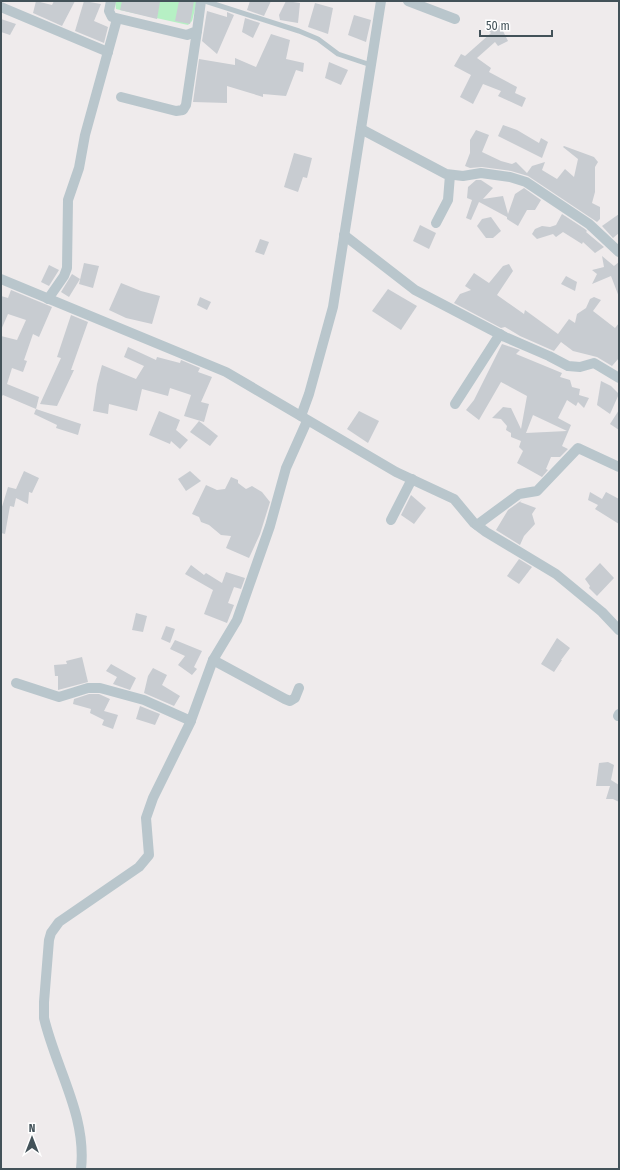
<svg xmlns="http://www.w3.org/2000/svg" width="620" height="1170" viewBox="0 0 620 1170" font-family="'Fira Sans Condensed',sans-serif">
<rect width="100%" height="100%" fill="#efebec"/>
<path fill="#b6f0c4" d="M115 1H197L192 21 188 25 120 10 116 9Z"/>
<g fill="#c8ccd1" fill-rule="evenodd">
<path d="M36 1 52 5 54 1H75L62 26 33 13Z"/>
<path d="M84 1 101 4 94 21 108 27 104 43 75 31Z"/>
<path d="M122 1 160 2 157 19 120 10Z"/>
<path d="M179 1H194L190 24 175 21Z"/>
<path d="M250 1H271L264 16 247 10Z"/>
<path d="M286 1 300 3 298 23 280 20 279 15Z"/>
<path d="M315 3 333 8 328 34 308 27Z"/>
<path d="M207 11 227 17V12L234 15 217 54 202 41Z"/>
<path d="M354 15 371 20 366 42 348 35Z"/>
<path d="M245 18 260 23 253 38 242 32Z"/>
<path d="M1 19 16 24 10 35 1 32Z"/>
<path d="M500 25 508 41 498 46 495 42 477 58 491 68 489 72 517 87 515 93 526 98 522 107 498 96 501 91 483 84 473 104 460 97 471 75 454 66 461 54 465 56 491 33 489 31Z"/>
<path d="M271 34 290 40 286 59 304 63 303 72 296 70 286 96 263 94V97L227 86V103L193 102 199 59 235 65V58L256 67Z"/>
<path d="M329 62 348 70 341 85 325 78Z"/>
<path d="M503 125 517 130 539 143 541 138 548 142 542 158 498 136Z"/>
<path d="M476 130 489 135 482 152 501 161 512 164 516 162 527 173 532 166 545 162 542 170 557 179 565 169 574 177 578 159 563 147 564 146 594 157 598 162 595 167V192L592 203 600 207V219L597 222 528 176 511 171 482 167 470 168 465 166 470 153V140Z"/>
<path d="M294 153 312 158 307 178 303 177 298 192 284 187Z"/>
<path d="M476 180H481L493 188 483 199 503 196 508 214 515 194 524 188 541 200 535 210H527L518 226 507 219V217L481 203 479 202 471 220 466 218 472 200 467 198 468 187Z"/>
<path d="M562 214 585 229 587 231 586 232 604 247 595 253 583 242 582 244 563 232 556 237 553 234 537 239 532 234 535 229 542 226 550 227 556 225Z"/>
<path d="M619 214V233L613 238 602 226Z"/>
<path d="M491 217 501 231 493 238H486L477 226 482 219Z"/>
<path d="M420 225 436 233 429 249 413 241Z"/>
<path d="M260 239 269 242 264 255 255 252Z"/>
<path d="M602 256 614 266 619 262V297L611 276 592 284 597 274 592 270 604 267Z"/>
<path d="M84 263 99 266 93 288 79 284Z"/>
<path d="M509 264 513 271 497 295 524 314 525 310 558 334 569 319 575 323 577 314 586 308 590 299 594 297 601 300 593 311 615 328 619 323V358L612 366 597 357 573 351 561 342 554 351 520 336 505 327 501 328 454 303 460 294 471 290 465 286 474 273 489 283 503 266Z"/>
<path d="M49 265 59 270 49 286 41 282Z"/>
<path d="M72 274 80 279 69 297 61 292Z"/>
<path d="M566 276 577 282 575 291 561 284Z"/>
<path d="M121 283 141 291 160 296 152 324 126 318 109 310Z"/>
<path d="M388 289 417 306 401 330 372 311Z"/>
<path d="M11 290 52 307 39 337 33 334 24 360 27 361 23 372 12 368 7 384 39 397 36 409 3 395 1 397V336L17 340 26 320 8 314 1 330V296L8 298Z"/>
<path d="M200 297 211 302 207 310 197 305Z"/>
<path d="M71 315 88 322 71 370H74L57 406 40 404 61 358 57 357Z"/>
<path d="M502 344 520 350 516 354 562 373 560 377 570 380 572 387 580 389 579 395 589 398 584 408 578 402 576 406 567 400 558 418 571 425 562 446 568 449 560 457H551L546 469 548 470 542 477 517 463 523 451 519 447 521 441 511 437V433L506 430 507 426 501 419 492 418 503 407 511 408 521 429 527 396 501 382 479 420 466 410 474 400ZM533 415 567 431 526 433Z"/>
<path d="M128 347 156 360 157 357 180 363 181 360 200 368 198 372 212 377 201 402 209 404 204 422 184 416 191 395 170 388 168 396 142 389 137 411 109 404 108 414 93 411 97 384 102 365 136 379 144 366 124 357Z"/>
<path d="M601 381 611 386 619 394 610 414 597 405Z"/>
<path d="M36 409 81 424 78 435 56 428 57 425 34 414Z"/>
<path d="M619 410V430L610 424Z"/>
<path d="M159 411 180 420 176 430 188 440 180 449 171 441 170 444 149 435Z"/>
<path d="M359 411 379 421 368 443 347 429Z"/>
<path d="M199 421 218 436 210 446 190 432Z"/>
<path d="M24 471 39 478 32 493 29 492 28 504 16 498 14 507 10 506 5 534 1 533V510L8 487 16 489Z"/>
<path d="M190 471 201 481 186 491 178 479Z"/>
<path d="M231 477 238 480V483L246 489 252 486 262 492 270 502 260 534 249 558 226 548 231 536 221 535 209 525 201 522 199 517 192 514 206 485 217 490 225 489Z"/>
<path d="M590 492 602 499 606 492 619 499V524L595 509 598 505 588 500Z"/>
<path d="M411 495 426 508 414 524 401 515Z"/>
<path d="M522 500 520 502 536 508 532 514 535 524 524 536 520 545 496 530 508 510Z"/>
<path d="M519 559 532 567 519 584 507 576Z"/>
<path d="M600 563 614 578 597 596 589 588 590 586 585 579Z"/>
<path d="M191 565 204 575 206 573 222 583 226 572 245 578 241 589 234 587 228 603 234 605 227 623 204 614 213 590 185 574Z"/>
<path d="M136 613 147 616 143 632 132 630Z"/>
<path d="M166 626 175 629 170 643 161 639Z"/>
<path d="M557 638 570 648 561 660H562L554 672 541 664Z"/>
<path d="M175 640 202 651 194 667 197 669 192 675 178 665 185 656 170 649Z"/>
<path d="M82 657 88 682 58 690V676H55L54 665 67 664 66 661Z"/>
<path d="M111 664 136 678 130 690 113 684 117 677 106 671Z"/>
<path d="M153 668 167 675 162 685 180 696 174 706 144 693 148 676Z"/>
<path d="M89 694H99L110 699 104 711 118 715 113 729 102 725 104 720 90 713 91 709 73 704 74 699Z"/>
<path d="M140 706 160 714 155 725 136 719Z"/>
<path d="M608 762 614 765 611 780 619 785V802L613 799H606L610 786H596L599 763Z"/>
</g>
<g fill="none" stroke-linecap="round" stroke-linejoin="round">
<path stroke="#b9c6cc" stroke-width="5" d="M205 1 299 31 318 39 338 54 371 65"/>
<g stroke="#b9c6cc" stroke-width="10">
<path d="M111 1 109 11 112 17 187 35 197 31 201 1"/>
<path d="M408 1 455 19"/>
<path d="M1 7 108 52"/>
<path d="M121 97 176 111 183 110 186 105 197 31"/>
<path d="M361 129 446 174 463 176 481 173 510 177 526 182 589 224 619 252"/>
<path d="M436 223 448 200 450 175"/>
<path d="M344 235 415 290 505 337 549 356 568 366 580 367 594 363 619 378"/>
<path d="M1 279 226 372 396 472 454 499 474 523 486 532 556 574 602 612 619 630"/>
<path d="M48 299 64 276 67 268 68 200 79 168 85 135 117 19"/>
<path d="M455 404 500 334"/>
<path d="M301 416 309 394 333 307 381 1"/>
<path d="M391 520 412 479"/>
<path d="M477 525 519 494 537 491 578 448 619 467"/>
<path d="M213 660 285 699 290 701 295 698 299 688"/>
<path d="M16 683 59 697 88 688H100L144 700 191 721"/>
<path d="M618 716 619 714"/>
<path d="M81 1169C87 1116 56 1069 44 1018V1002L49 940 51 933 59 922 139 867 149 855 146 818 153 798 190 723 213 660 237 620 270 526 286 468 307 421"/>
</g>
</g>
<rect width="620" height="1170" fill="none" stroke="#435259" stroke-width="4"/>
<g transform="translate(32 1138)" stroke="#ffffff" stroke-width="3" paint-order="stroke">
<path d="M0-3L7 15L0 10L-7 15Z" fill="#435259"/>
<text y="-6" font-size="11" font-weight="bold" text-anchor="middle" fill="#435259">N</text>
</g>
<path d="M480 30v6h72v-6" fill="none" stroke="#435259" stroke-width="2"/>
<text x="486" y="30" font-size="12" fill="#435259" stroke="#ffffff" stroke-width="3" paint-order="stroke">50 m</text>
</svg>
